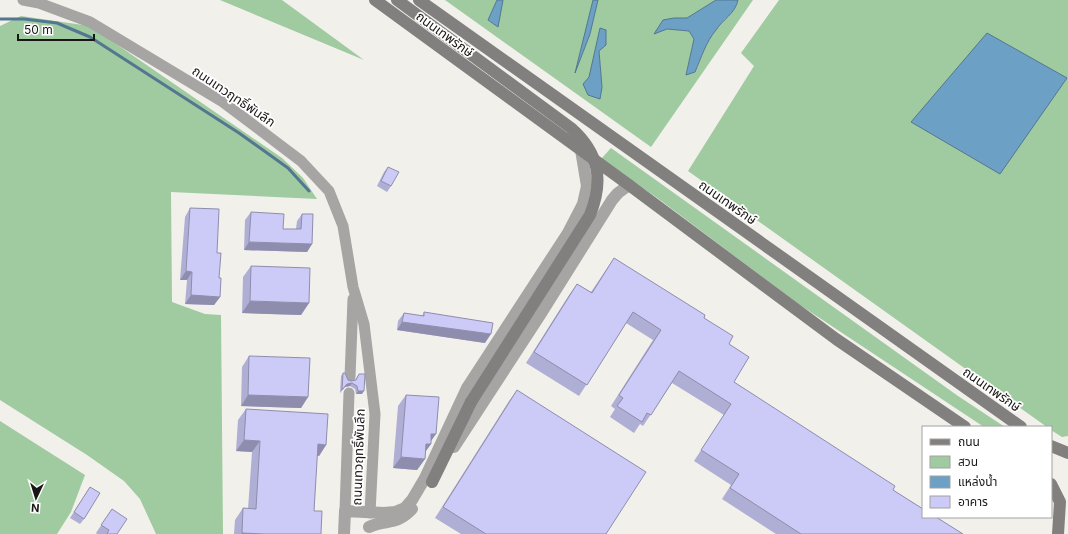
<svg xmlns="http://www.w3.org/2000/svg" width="1068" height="534" viewBox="0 0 1068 534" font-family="Inter,'Noto Sans Thai',sans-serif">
<rect width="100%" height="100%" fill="#f2f0eb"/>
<g fill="#a0caa0" fill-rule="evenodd">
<path d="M220 0H282L364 60Z"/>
<path d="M445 0H497L488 20 497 26 503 0H593L577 68 590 34 598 0H716L687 18H674L654 33 667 29 689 31 694 39 686 74 695 72C701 58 706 42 716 30 723 19 735 14 738 0H753L651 147ZM606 30 599 51 602 87 583 84 589 77Z"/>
<path d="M779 0H1068V436L1062 437 1051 430V427H1047L688 171 754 66 741 53Z"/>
<path d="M21 16 90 26 282 158 303 178 317 199 171 192 172 302 205 314 221 315 223 534H156L140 499 124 481 87 455 0 400V26Z"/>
<path d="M611 148 958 396 1005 427H984L800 305 656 197 601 159Z"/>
<path d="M0 421 85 475 71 512 57 534H0Z"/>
</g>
<g fill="#6ca0c5" stroke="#537790">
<path d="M497 0H503L498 27 488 20Z"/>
<path d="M593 0H598L590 34 575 73Z"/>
<path d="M716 0H738C735 14 723 19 716 30 706 42 701 58 695 72L686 75 694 39 689 31 667 29 654 34 663 20 674 18H687Z"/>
<path d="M600 28 606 30V45L599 51 602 87 600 99 588 95 583 84 589 77Z"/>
<path d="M987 33 1067 78 1000 174 911 122Z"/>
</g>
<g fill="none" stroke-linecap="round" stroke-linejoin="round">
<path stroke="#537790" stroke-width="3" d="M0 19H24L57 23 90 37 239 133 288 168 309 191"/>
<g stroke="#a6a5a3" stroke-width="11">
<path d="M23 0 39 3 90 22 223 102 301 161 329 191 343 226 353 287 364 324 375 414 370 513"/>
<path d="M350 377 353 299"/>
<path d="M345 511 349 393"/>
</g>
<g stroke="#a6a5a3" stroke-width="12">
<path d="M454 447 540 315 612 200 618 193 629 185"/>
<path d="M369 527C387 519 396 526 412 509"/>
<path d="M344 534 345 511 384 513 395 512 405 508 412 500 425 478 467 388 568 233 583 204 587 186 581 150"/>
</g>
<g stroke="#82807e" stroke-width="12">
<path d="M375 0 629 185 836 339 965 427"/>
<path d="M419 0 1021 427"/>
<path d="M1051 446 1068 453"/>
<path d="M432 482 471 402"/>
<path d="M1051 484 1060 502 1058 534"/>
</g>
<path stroke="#82807e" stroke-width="12" d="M397 0 571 128C599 153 604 180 590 215L471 402"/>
</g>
<g fill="#afaed4">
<path d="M388 167 391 186 387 192 377 186 384 172Z"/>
<path d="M190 208 217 253 219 278 220 297 214 305 185 304 187 280H180L185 217Z"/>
<path d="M251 212 283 229H296L297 221 302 214 312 244 307 252 244 250 245 220Z"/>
<path d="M614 258 704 318 729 344 734 382 893 490 963 534H776L722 499 731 485 694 461 724 415 672 383 643 426 640 424 634 433 610 417 615 409 611 406 653 340 626 323 579 396 526 363 569 295 577 284 591 292Z"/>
<path d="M251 266 309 303 301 315 242 313 243 277Z"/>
<path d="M424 312 485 343 397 330 398 321 404 313 422 316Z"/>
<path d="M249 356 308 397 301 408 241 406 242 367Z"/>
<path d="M343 373 348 380 351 381 355 380 359 374 362 394H356L355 389 350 386 345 387 340 393 341 376Z"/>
<path d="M517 390 606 534H461L435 518 509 401Z"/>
<path d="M406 395 431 441V444L425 452V459L417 470 393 468 398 406Z"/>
<path d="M246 409 326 445 319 456H317L314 511 321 534H234L235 520 243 508 248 509 252 452 236 451 238 420Z"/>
<path d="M90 487 84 519 80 524 70 518Z"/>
<path d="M112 509 117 534H97L96 533Z"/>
</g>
<g fill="#8f8dad">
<path d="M249 242 312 244 307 252 244 250Z"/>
<path d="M186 271 192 272 187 280H180Z"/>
<path d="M191 295 220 297 214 305 185 304Z"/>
<path d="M250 301 309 303 301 315 242 313Z"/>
<path d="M402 322 491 334 485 343 397 330Z"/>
<path d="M352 383 350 386 345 387 340 393 347 384Z"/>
<path d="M358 391H364L362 394H356Z"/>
<path d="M248 395 308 397 301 408 241 406Z"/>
<path d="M431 434H436L429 444H431L423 455H418Z"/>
<path d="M244 440 260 441 252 452 236 451Z"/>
<path d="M318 444 326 445 319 456 310 455Z"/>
<path d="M401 457 425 459 417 470 393 468Z"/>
<path d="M242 533 265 534H241Z"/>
</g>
<g fill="#cccaf7" stroke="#8f8dad">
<path d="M388 167 399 172 391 186 381 181Z"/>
<path d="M190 208 219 209 217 253H221L219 278H221L220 297 191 295 192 272 186 271Z"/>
<path d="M251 212 284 214 283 229H301L302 214H313L312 244 249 242Z"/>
<path d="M614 258 705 315 704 318 733 336 729 344 749 357 734 382 895 486 893 490 923 509V517H936L963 534H801L730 488 739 474 701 450 731 404 679 371 651 415 647 413 642 422 617 406 623 398 619 395 661 330 633 312 587 385 534 352 577 284 592 293Z"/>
<path d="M251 266 310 268 309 303 250 301Z"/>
<path d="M424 312 493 323 491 334 402 322 404 313 424 316Z"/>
<path d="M249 356 310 358 308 397 248 395Z"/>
<path d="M343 373H345L348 380 351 381 356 380 359 374H365L364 391H358L357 386 352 383 347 384 342 390Z"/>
<path d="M517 390 646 472 606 534H486L443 507Z"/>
<path d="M406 395 439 397 436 434H431V444H426L425 459 401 457Z"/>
<path d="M246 409 328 414 326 445 318 444 314 511H322L321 534H265L242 533 243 508 256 509 260 441 244 440Z"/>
<path d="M90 487 100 493 84 519 74 512Z"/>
<path d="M112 509 127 519 117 534H107L109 530 101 525Z"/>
</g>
<g text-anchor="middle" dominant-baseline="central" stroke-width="3.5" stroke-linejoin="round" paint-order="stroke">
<g font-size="13" fill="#181715" stroke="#fff">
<text transform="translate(445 34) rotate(36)">ถนนเทพรักษ์</text>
<text transform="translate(234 96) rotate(34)">ถนนเทวฤทธิ์พันลึก</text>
<text transform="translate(728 202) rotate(35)">ถนนเทพรักษ์</text>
<text transform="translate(992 389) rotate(35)">ถนนเทพรักษ์</text>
<text transform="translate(358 457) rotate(-88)">ถนนเทวฤทธิ์พันลึก</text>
</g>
</g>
<rect x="922" y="426" width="130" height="92" fill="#ffffff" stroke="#a3a2a1"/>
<rect x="930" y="439" width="20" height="6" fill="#82807e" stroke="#a3a2a1"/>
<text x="958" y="446" font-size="12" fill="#181715">ถนน</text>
<rect x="930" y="456" width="20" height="12" fill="#a0caa0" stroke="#a3a2a1"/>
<text x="958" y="466" font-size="12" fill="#181715">สวน</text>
<rect x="930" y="476" width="20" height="12" fill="#6ca0c5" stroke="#a3a2a1"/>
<text x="958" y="486" font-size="12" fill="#181715">แหล่งน้ำ</text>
<rect x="930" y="496" width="20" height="12" fill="#cccaf7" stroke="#a3a2a1"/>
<text x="958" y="506" font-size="12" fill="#181715">อาคาร</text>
<g transform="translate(36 498) rotate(184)" stroke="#ffffff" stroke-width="3" paint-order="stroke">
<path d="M0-3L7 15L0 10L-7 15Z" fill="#181715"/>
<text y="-6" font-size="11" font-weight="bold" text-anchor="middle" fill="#181715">N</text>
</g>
<path d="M18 34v6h76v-6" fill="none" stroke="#181715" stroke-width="2"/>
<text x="24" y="34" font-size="12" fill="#181715" stroke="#ffffff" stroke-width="3" paint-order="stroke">50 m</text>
</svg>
